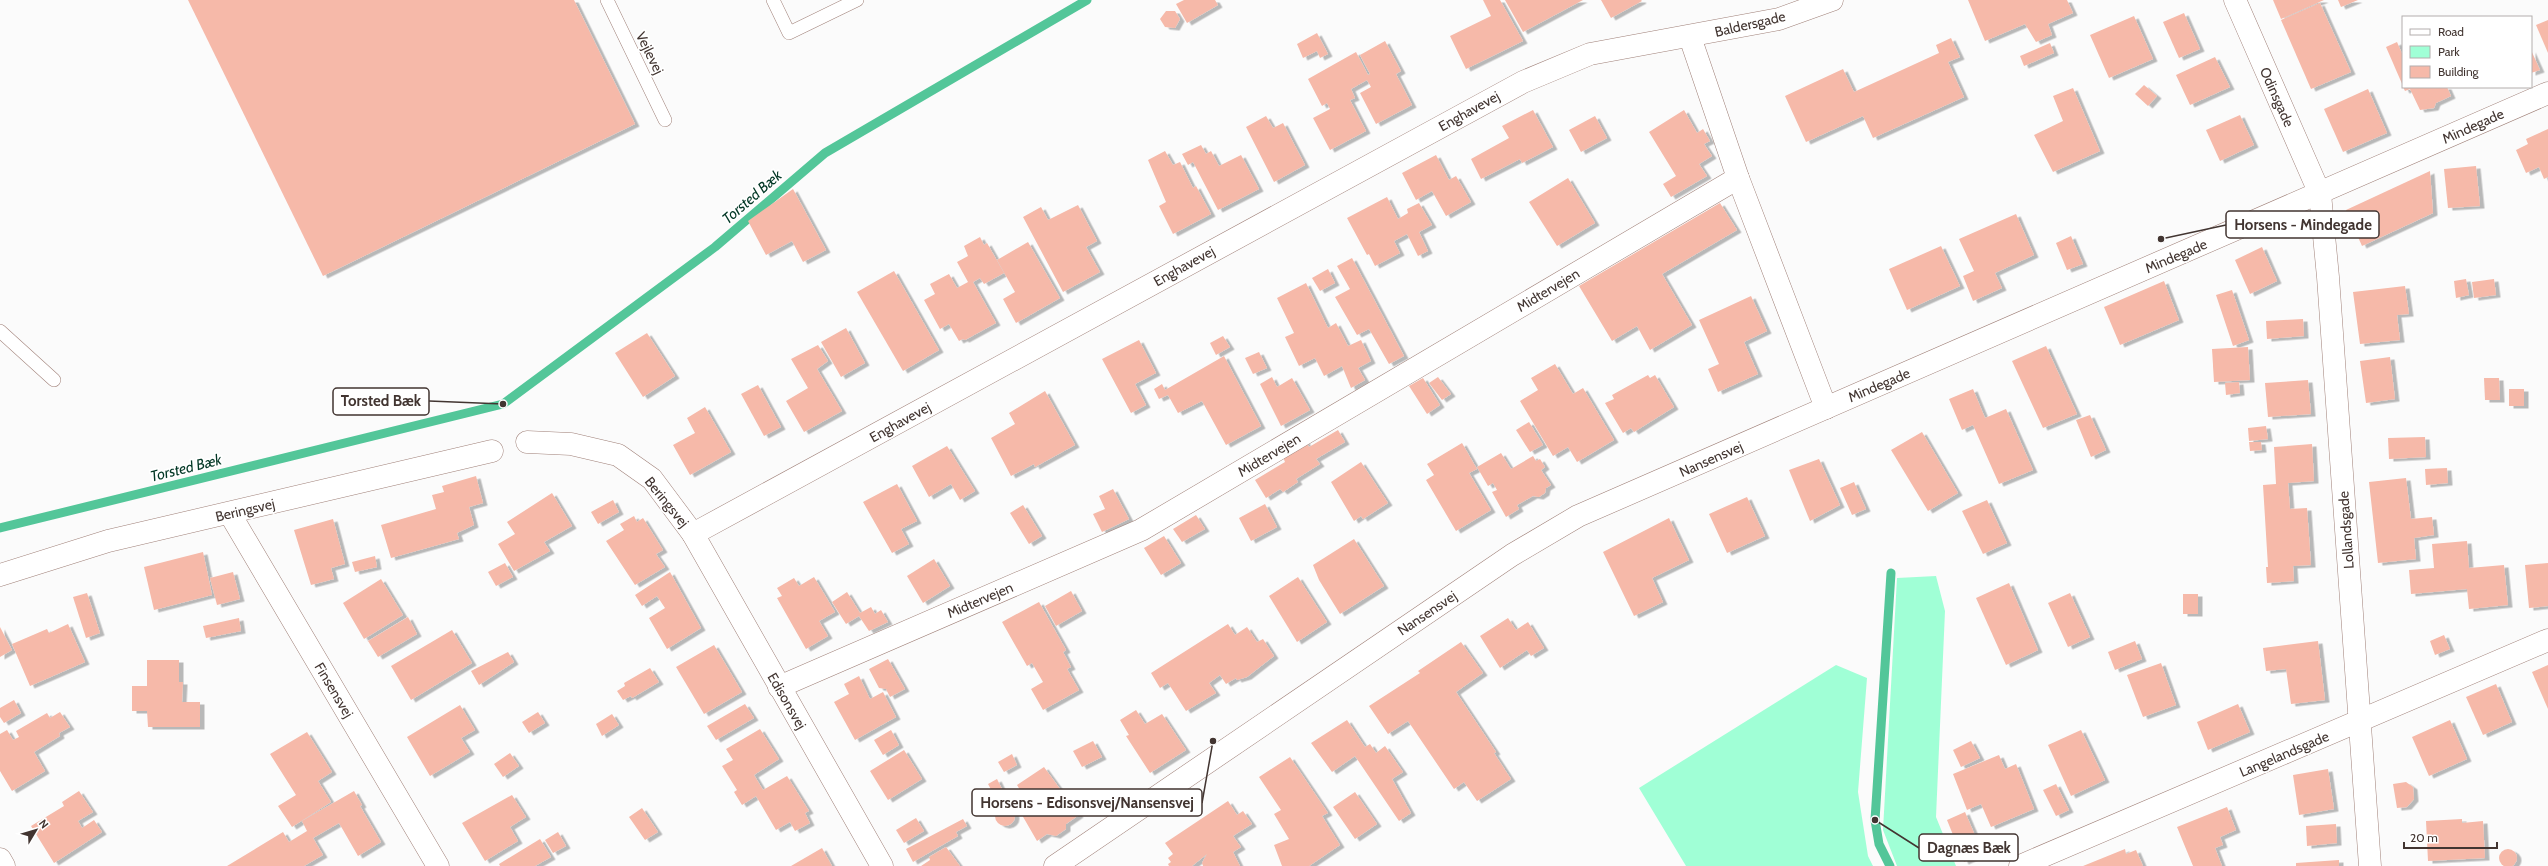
<svg xmlns="http://www.w3.org/2000/svg" width="2548" height="866" viewBox="0 0 2548 866" font-family="Cabin,sans-serif">
<defs>
<filter id="shadow"><feDropShadow dx="4.5" dy="2.5" stdDeviation="0" flood-color="#0004"/></filter>
</defs>
<rect width="100%" height="100%" fill="#fbfbfb"/>
<g fill="#a0ffd6">
<path d="M1936 576 1945 611 1936 817 1956 866H1897L1883 830 1897 578Z"/>
<path d="M1836 665 1867 678 1858 792 1868 856 1873 866H1686L1639 788Z"/>
</g>
<g fill="none" stroke-linecap="round" stroke-linejoin="round">
<g stroke="#53c699" stroke-width="9">
<path d="M0 528 503 404 715 247 825 153 1087 0"/>
<path d="M1890 866 1879 844 1875 820 1891 573"/>
</g>
</g>
<g fill="#f6b9a9" filter="url(#shadow)">
<path d="M188 0H574L635 124 323 276Z"/>
<path d="M1184 0H1215L1218 5 1187 23 1176 4Z"/>
<path d="M1483 0H1500L1523 41 1466 69 1450 36 1491 16Z"/>
<path d="M1505 0H1583L1523 32Z"/>
<path d="M1601 0H1641L1642 1 1611 18Z"/>
<path d="M1968 0H2067L2073 13 2048 24 2052 35 2036 42 2025 24 1985 41Z"/>
<path d="M2273 0H2324L2281 19Z"/>
<path d="M2338 0H2358L2341 7Z"/>
<path d="M2320 3 2351 72 2311 89 2281 20Z"/>
<path d="M1166 11H1175L1180 19 1175 28 1165 27 1160 19Z"/>
<path d="M2184 13 2200 49 2179 58 2163 22Z"/>
<path d="M2134 16 2153 59 2109 78 2090 35Z"/>
<path d="M2548 20V53L2536 25Z"/>
<path d="M1317 33 1328 54 1320 58 1317 51 1303 58 1297 44Z"/>
<path d="M1951 38 1960 57 1948 62 1964 97 1873 138 1863 116 1806 142 1785 96 1843 69 1854 92 1939 53 1936 45Z"/>
<path d="M1385 41 1401 71 1396 74 1412 105 1376 124 1360 93 1371 87 1367 80 1351 89 1355 98 1350 100 1366 131 1330 150 1313 118 1330 109 1327 103 1322 106 1308 79 1356 52 1368 75 1370 74 1360 55Z"/>
<path d="M2397 42 2403 56V86L2386 47Z"/>
<path d="M2050 43 2054 53 2024 66 2020 56Z"/>
<path d="M2531 50 2540 70 2531 73Z"/>
<path d="M2215 57 2230 87 2190 105 2176 75Z"/>
<path d="M2144 85 2157 96 2148 106 2135 94Z"/>
<path d="M2403 87H2447L2451 96 2436 103 2434 108 2420 110 2410 89 2405 91Z"/>
<path d="M2073 88 2100 151 2053 172 2034 135 2063 121 2053 96Z"/>
<path d="M2368 89 2387 133 2343 152 2324 109Z"/>
<path d="M1533 110 1553 147 1522 163 1520 159 1481 179 1471 159 1509 138 1502 126Z"/>
<path d="M1684 110 1697 133 1703 129 1710 141 1704 144 1712 156 1699 164 1707 176 1671 197 1663 184 1676 176 1649 132Z"/>
<path d="M2240 115 2254 145 2220 161 2206 130Z"/>
<path d="M1266 116 1273 128 1283 123 1305 165 1274 182 1246 127Z"/>
<path d="M1595 116 1607 138 1581 152 1569 130Z"/>
<path d="M2548 129V177L2544 179 2539 167 2526 173 2516 150 2528 144 2526 139Z"/>
<path d="M1201 145 1206 154 1211 151 1219 166 1241 155 1259 189 1218 210 1193 162 1188 165 1182 154Z"/>
<path d="M1165 151 1173 165 1180 162 1193 188 1196 186 1211 214 1173 234 1159 206 1166 202 1148 160Z"/>
<path d="M1436 155 1449 180 1456 176 1471 202 1446 216 1432 191 1416 200 1402 173Z"/>
<path d="M2476 166 2480 206 2448 208 2444 169Z"/>
<path d="M2430 171 2433 213 2362 246 2346 210Z"/>
<path d="M1568 178 1595 223 1557 246 1529 202Z"/>
<path d="M793 189 826 250 803 262 792 241 766 255 748 221Z"/>
<path d="M1387 197 1398 219 1408 213 1407 209 1419 203 1432 225 1419 232 1428 251 1418 256 1407 234 1394 241 1400 253 1375 266 1369 254 1367 255 1347 218Z"/>
<path d="M1720 203 1737 230 1662 274 1692 325 1650 350 1637 326 1612 341 1579 286Z"/>
<path d="M1078 205 1097 241 1086 247 1100 272 1063 292 1023 217 1041 207 1048 220Z"/>
<path d="M2016 214 2034 255 1995 273 2002 288 1973 301 1963 276 1974 271 1959 239Z"/>
<path d="M2071 236 2083 264 2067 270 2056 243Z"/>
<path d="M980 237 984 245 987 243 1004 273 984 284 980 278 973 282 996 323 965 340 963 339 959 341 949 324 940 329 924 300 935 294 930 284 949 274 957 288 968 282 957 262 968 256 964 246Z"/>
<path d="M1028 242 1060 298 1016 323 1003 299 1015 292 997 260Z"/>
<path d="M1941 246 1960 286 1907 310 1889 269Z"/>
<path d="M2262 247 2277 281 2250 294 2235 260Z"/>
<path d="M1352 258 1404 356 1389 364 1369 329 1357 335 1335 297 1350 289 1337 266Z"/>
<path d="M1328 269 1335 283 1320 291 1312 278Z"/>
<path d="M894 271 939 350 903 371 857 292Z"/>
<path d="M2466 279 2469 295 2456 298 2454 281Z"/>
<path d="M2494 279 2496 295 2474 298 2472 282Z"/>
<path d="M2164 281 2179 320 2120 345 2104 307Z"/>
<path d="M1306 283 1328 328 1336 323 1348 346 1361 340 1371 361 1358 368 1365 380 1351 388 1342 366 1324 376 1315 358 1299 366 1285 337 1294 333 1277 298Z"/>
<path d="M2405 286 2409 314 2397 315 2400 340 2360 344 2353 292Z"/>
<path d="M2232 290 2249 340 2233 346 2216 295Z"/>
<path d="M1751 296 1767 331 1744 342 1758 374 1718 392 1708 369 1719 364 1699 320Z"/>
<path d="M2303 319 2304 336 2267 339 2266 321Z"/>
<path d="M846 328 865 363 841 377 821 342Z"/>
<path d="M647 333 675 376 643 397 615 353Z"/>
<path d="M1223 336 1230 347 1216 355 1210 343Z"/>
<path d="M1139 340 1156 373 1135 384 1146 405 1131 413 1102 359Z"/>
<path d="M818 345 828 361 817 369 842 411 804 432 786 401 808 388 791 359Z"/>
<path d="M2046 346 2077 414 2043 428 2012 361Z"/>
<path d="M2248 347 2250 380 2214 382 2212 349Z"/>
<path d="M1259 352 1267 368 1253 374 1245 358Z"/>
<path d="M1224 356 1261 426 1226 445 1202 401 1178 413 1168 395 1159 399 1154 389 1162 384 1165 390Z"/>
<path d="M2390 357 2395 399 2366 403 2360 361Z"/>
<path d="M1555 364 1573 394 1583 388 1614 440 1577 462 1568 447 1553 456 1520 401 1538 390 1531 378Z"/>
<path d="M1648 375 1650 378 1655 375 1674 407 1634 432 1631 428 1623 433 1605 403 1614 399 1612 395Z"/>
<path d="M1272 377 1277 387 1292 378 1310 410 1281 426 1260 384Z"/>
<path d="M1438 377 1451 394 1442 400 1429 383Z"/>
<path d="M1423 378 1440 405 1427 414 1409 386Z"/>
<path d="M2484 378H2499L2500 400H2485Z"/>
<path d="M2308 380 2311 414 2268 417 2265 383Z"/>
<path d="M2239 382 2240 393 2226 395 2225 383Z"/>
<path d="M758 385 781 427 764 436 741 394Z"/>
<path d="M1973 389 1985 418 2006 409 2033 470 1999 484 1973 425 1962 430 1949 399Z"/>
<rect x="2509" y="389" width="15" height="17"/>
<path d="M1045 391 1075 445 1035 467 1034 464 1011 476 991 438 1015 424 1009 413Z"/>
<path d="M705 407 731 452 690 475 673 445 695 433 687 418Z"/>
<path d="M2090 415 2106 450 2091 457 2076 420Z"/>
<path d="M1529 422 1543 445 1530 452 1516 430Z"/>
<path d="M2266 426 2268 439 2249 441 2248 428Z"/>
<path d="M1338 430 1345 442 1316 459 1320 464 1296 479 1298 482 1283 492 1280 489 1266 498 1255 480 1285 462 1282 455 1305 441 1309 447Z"/>
<path d="M1922 432 1958 493 1928 511 1891 450Z"/>
<path d="M2425 437 2426 457 2389 459 2388 438Z"/>
<path d="M2249 442H2261L2262 450 2250 451Z"/>
<path d="M1462 443 1477 469 1469 473 1491 510 1456 531 1426 480 1434 475 1427 464Z"/>
<path d="M2312 444 2314 481 2288 483 2290 509 2307 508 2311 565 2293 566 2294 581 2267 583 2266 567H2268L2263 485 2276 484 2274 447Z"/>
<path d="M947 446 975 491 960 500 951 484 929 497 912 466Z"/>
<path d="M1501 453 1511 469 1533 456 1536 461 1540 459 1545 467 1541 470 1551 485 1546 488 1545 493 1539 497 1533 496 1517 505 1519 509 1506 517 1492 492 1497 490 1493 483 1488 486 1477 467Z"/>
<path d="M1819 459 1840 505 1810 521 1789 470Z"/>
<path d="M1361 462 1388 503 1363 519 1361 516 1354 521 1331 482Z"/>
<path d="M2447 468 2448 483 2426 485 2425 469Z"/>
<path d="M476 476 483 503 469 507 474 525 457 533 459 539 391 558 381 525 436 509 432 495 444 492 442 486Z"/>
<path d="M2406 478 2411 519 2432 517 2434 535 2414 538 2416 559 2378 563 2369 482Z"/>
<path d="M1854 482 1866 509 1852 515 1840 488Z"/>
<path d="M897 484 917 521 901 529 909 544 892 553 863 502Z"/>
<path d="M1113 489 1129 519 1102 532 1093 514 1105 509 1099 496Z"/>
<path d="M552 493 572 526 544 542 550 551 514 571 498 544 515 534 507 522Z"/>
<path d="M1747 497 1765 536 1727 553 1709 514Z"/>
<path d="M613 500 619 512 598 524 591 512Z"/>
<path d="M1987 500 2007 543 1983 554 1962 511Z"/>
<path d="M1265 504 1277 527 1251 541 1239 518Z"/>
<path d="M1023 505 1042 536 1029 544 1010 513Z"/>
<path d="M1196 515 1205 529 1182 542 1173 529Z"/>
<path d="M634 516 637 522 643 518 663 550 656 554 665 567 635 585 606 541 624 530 620 524Z"/>
<path d="M1669 518 1689 560 1652 578 1663 602 1634 616 1603 552Z"/>
<path d="M333 519 345 564 331 568 334 579 311 585 294 530Z"/>
<path d="M1164 536 1181 563 1161 575 1144 548Z"/>
<path d="M1354 539 1384 586 1340 614 1319 580 1313 565Z"/>
<path d="M2467 541 2469 568 2504 565 2508 605 2469 609 2467 589 2411 594 2409 570 2434 568 2432 544Z"/>
<path d="M203 552 212 595 154 610 144 567Z"/>
<path d="M375 556 377 567 355 572 352 562Z"/>
<path d="M934 559 950 586 923 603 907 576Z"/>
<path d="M505 563 513 577 496 586 488 572Z"/>
<path d="M2548 563V606L2529 608 2525 565Z"/>
<path d="M233 572 240 599 217 605 210 578Z"/>
<path d="M670 572 701 628 667 649 649 618 665 608 657 596 642 606 635 595Z"/>
<path d="M814 577 835 612 819 621 828 636 806 649 777 598 782 596 777 588 794 578 799 586Z"/>
<path d="M1298 577 1327 622 1297 642 1269 596Z"/>
<path d="M381 579 403 615 364 639 343 603Z"/>
<path d="M2009 583 2038 650 2006 665 1976 598Z"/>
<path d="M1071 591 1082 611 1056 626 1045 606Z"/>
<path d="M847 592 860 613 871 607 875 614 881 610 888 622 869 631 859 616 846 624 832 602Z"/>
<path d="M87 593 100 633 86 638 73 597Z"/>
<path d="M2070 593 2090 637 2068 647 2048 603Z"/>
<rect x="2183" y="594" width="15" height="20"/>
<path d="M1039 602 1066 650 1063 652 1071 667 1067 669 1079 690 1043 710 1031 689 1043 682 1032 663 1027 666 1002 622Z"/>
<path d="M408 617 417 634 378 657 368 641Z"/>
<path d="M239 618 241 631 206 638 203 626Z"/>
<path d="M1508 618 1516 630 1528 622 1544 648 1531 656 1527 650 1500 668 1480 636Z"/>
<path d="M68 624 85 662 30 686 12 644 47 629 49 633Z"/>
<path d="M1228 624 1235 635 1247 627 1257 642 1263 639 1274 656 1247 677 1237 680 1236 678 1226 684 1220 675 1209 683 1216 693 1186 711 1168 683 1160 688 1151 673Z"/>
<path d="M0 627 12 650 0 657Z"/>
<path d="M452 630 472 663 411 700 391 666Z"/>
<path d="M2444 635 2450 649 2435 655 2430 641Z"/>
<path d="M2135 641 2142 659 2115 670 2108 652Z"/>
<path d="M2318 641 2325 700 2291 704 2286 669 2266 671 2263 648Z"/>
<path d="M1461 642 1483 673 1456 692 1496 752 1494 753 1511 779 1477 801 1464 782 1454 789 1408 721 1388 734 1369 706 1420 673 1418 671Z"/>
<path d="M714 645 742 692 704 714 676 667Z"/>
<path d="M508 652 514 662 479 685 471 671Z"/>
<path d="M888 659 905 689 890 697 886 689 879 688 869 669Z"/>
<path d="M147 660H179V682H183L182 702H200V727H148L147 711H132V686H147Z"/>
<path d="M2161 663 2176 705 2143 717 2127 675Z"/>
<path d="M2548 665V709L2532 672Z"/>
<path d="M650 668 659 682 632 698 631 696 623 700 617 691 625 686 624 683Z"/>
<path d="M859 676 870 699 883 692 896 717 855 740 834 702 849 694 844 684Z"/>
<path d="M2496 684 2512 722 2483 735 2466 697Z"/>
<path d="M14 700 21 713 4 723 0 717V708Z"/>
<path d="M745 704 754 718 716 740 707 726Z"/>
<path d="M2238 704 2250 732 2208 750 2197 722Z"/>
<path d="M460 705 475 730 461 738 470 752 430 776 407 737Z"/>
<path d="M1136 710 1145 724 1162 714 1186 750 1150 773 1126 736 1129 735 1120 720Z"/>
<path d="M60 712 70 727 59 733 60 736 34 752 45 771 12 791 0 771V734L7 730 13 740 19 737 16 731 47 713 50 718Z"/>
<path d="M538 712 545 723 529 733 522 722Z"/>
<path d="M612 714 619 725 602 736 596 724Z"/>
<path d="M1347 720 1365 747 1370 744 1376 753 1385 746 1403 772 1392 779 1411 813 1399 821 1355 756 1332 772 1311 743Z"/>
<path d="M2450 720 2467 759 2429 776 2412 737Z"/>
<path d="M760 729 779 759 754 775 763 790 787 776 809 811 805 813 810 823 795 831 790 822 776 830 756 796 742 805 734 792 737 790 722 766 733 760 726 749Z"/>
<path d="M891 730 899 745 883 755 874 740Z"/>
<path d="M2081 730 2105 780 2071 796 2048 745Z"/>
<path d="M307 732 332 772 318 781 331 802 292 827 278 806 296 795 270 754Z"/>
<path d="M1093 741 1102 757 1082 767 1073 751Z"/>
<path d="M1971 741 1980 758 1961 767 1953 750Z"/>
<path d="M904 750 922 779 888 800 870 771Z"/>
<path d="M510 753 519 766 503 777 494 764Z"/>
<path d="M1012 754 1017 765 1004 772 998 762Z"/>
<path d="M1999 755 2005 769 2016 764 2034 809 1991 827 1981 804 1967 810 1953 774Z"/>
<path d="M1290 757 1328 813 1322 816 1340 845 1309 866H1282L1274 845 1289 839 1274 814 1281 810 1259 777Z"/>
<path d="M1044 767 1079 815 1066 824V829L1056 836 1047 834 1037 841 1011 796 1020 790 1017 785Z"/>
<path d="M2328 769 2334 809 2299 815 2293 775Z"/>
<path d="M997 779 1004 793 995 797 988 784Z"/>
<path d="M2406 782 2413 787 2414 799 2407 807 2397 808 2393 784Z"/>
<path d="M2056 784 2069 810 2056 816 2043 790Z"/>
<path d="M79 791 93 812 78 821 82 828 94 820 102 832 54 863 31 826 64 806 62 802Z"/>
<path d="M354 791 362 805 360 806 381 842 358 856 339 823 313 838 323 855 304 866H227L283 832 289 842 307 831 302 821Z"/>
<path d="M1355 792 1377 824 1355 839 1333 807Z"/>
<path d="M512 795 526 817 510 827 518 841 485 861 462 823Z"/>
<path d="M1228 801 1237 815 1243 811 1252 824 1233 836 1241 847 1233 852 1240 866H1203L1202 863 1207 854 1192 866H1169L1168 864 1171 862 1168 858 1173 854 1165 843Z"/>
<circle cx="1005" cy="816" r="10"/>
<path d="M2227 807 2236 830 2220 837 2223 845 2215 848 2222 866H2193L2177 827Z"/>
<path d="M642 808 658 832 645 840 629 817Z"/>
<path d="M1965 812 1983 854 1964 862 1947 820Z"/>
<path d="M916 818 924 831 904 843 896 830Z"/>
<path d="M963 819 967 826 956 832 958 836 913 862 906 849Z"/>
<path d="M2462 819V823L2483 821 2485 858 2428 861 2426 821Z"/>
<path d="M2336 824 2337 843 2307 846 2306 826Z"/>
<path d="M558 832 566 846 553 853 545 840Z"/>
<path d="M540 839 551 857 535 866H500L499 864Z"/>
<path d="M946 847 960 866H921L930 860 929 857Z"/>
<path d="M822 848 832 866H791Z"/>
<path d="M2125 849 2126 854 2136 850 2143 866H2083Z"/>
<circle cx="2508" cy="858" r="9"/>
<path d="M2339 860V866H2296V863Z"/>
</g>
<g fill="none" stroke-linecap="round" stroke-linejoin="round">
<g stroke="#a08179" stroke-width="14">
<g id="service">
<path d="M607 0 665 120"/>
<path d="M773 0 789 33 857 0"/>
<path d="M0 331 54 380"/>
</g>
</g>
<g stroke="#a08179" stroke-width="23">
<g id="minor">
<path d="M2235 0 2320 194 2328 277 2370 866"/>
<path d="M1690 37 1738 178 1826 408"/>
<path d="M527 442 571 444 618 455 652 479 693 534 882 866"/>
<path d="M230 514 438 866"/>
<path d="M693 534 1523 82 1590 54 1779 19 1832 0"/>
<path d="M0 575 108 541 492 451"/>
<path d="M779 687 1141 530 1738 178"/>
<path d="M0 859 4 866"/>
<path d="M1055 866 1512 555 1578 516 2548 93"/>
<path d="M2020 866 2548 640"/>
</g>
</g>
<use href="#service" stroke="#fff" stroke-width="13"/>
<use href="#minor" stroke="#fff" stroke-width="22"/>
</g>
<g text-anchor="middle" dominant-baseline="central" stroke-width="3.5" stroke-linejoin="round" paint-order="stroke">
<g font-size="14" fill="#423531" stroke="#fff">
<text transform="translate(1750 24) rotate(-13)">Baldersgade</text>
<text transform="translate(650 53) rotate(64)">Vejlevej</text>
<text transform="translate(2277 97) rotate(66)">Odinsgade</text>
<text transform="translate(1469 111) rotate(-29)">Enghavevej</text>
<text transform="translate(2473 126) rotate(-24)">Mindegade</text>
<text transform="translate(2176 256) rotate(-23)">Mindegade</text>
<text transform="translate(1184 266) rotate(-29)">Enghavevej</text>
<text transform="translate(1548 290) rotate(-31)">Midtervejen</text>
<text transform="translate(1879 385) rotate(-23)">Mindegade</text>
<text transform="translate(900 422) rotate(-29)">Enghavevej</text>
<text transform="translate(1269 455) rotate(-31)">Midtervejen</text>
<text transform="translate(1711 459) rotate(-24)">Nansensvej</text>
<text transform="translate(667 502) rotate(51)">Beringsvej</text>
<text transform="translate(245 510) rotate(-13)">Beringsvej</text>
<text transform="translate(2346 530) rotate(-94)">Lollandsgade</text>
<text transform="translate(980 600) rotate(-23)">Midtervejen</text>
<text transform="translate(1427 613) rotate(-34)">Nansensvej</text>
<text transform="translate(334 690) rotate(59)">Finsensvej</text>
<text transform="translate(787 701) rotate(60)">Edisonsvej</text>
<text transform="translate(2284 754) rotate(-23)">Langelandsgade</text>
</g>
<g font-size="15" font-style="italic" fill="#023725" stroke="#fff">
<text transform="translate(752 197) rotate(-41)">Torsted Bæk</text>
<text transform="translate(186 468) rotate(-14)">Torsted Bæk</text>
</g>
</g>
<path fill="none" stroke="#423531" stroke-width="1.5" d="M2161 239L2226 225M503 404L429 401M1213 741L1202 803M1875 820L1919 848"/>
<g fill="#423531" stroke="#fff" stroke-width="1.5">
<circle cx="2161" cy="239" r="4"/>
<circle cx="503" cy="404" r="4"/>
<circle cx="1213" cy="741" r="4"/>
<circle cx="1875" cy="820" r="4"/>
</g>
<g fill="#fff" stroke="#423531" stroke-width="1.5">
<rect x="2226" y="211" width="153" height="27" rx="4"/>
<rect x="333" y="388" width="96" height="27" rx="4"/>
<rect x="972" y="789" width="230" height="27" rx="4"/>
<rect x="1919" y="834" width="99" height="27" rx="4"/>
</g>
<g font-size="15" text-anchor="middle" font-weight="bold" fill="#423531">
<text x="2303" y="230">Horsens - Mindegade</text>
<text x="381" y="406">Torsted Bæk</text>
<text x="1087" y="808">Horsens - Edisonsvej/Nansensvej</text>
<text x="1969" y="853">Dagnæs Bæk</text>
</g>
<rect x="2402" y="16" width="130" height="72" fill="#ffffff" stroke="#b3aead"/>
<rect x="2410" y="29" width="20" height="6" fill="#ffffff" stroke="#b3aead"/>
<text x="2438" y="36" font-size="12" fill="#423531">Road</text>
<rect x="2410" y="46" width="20" height="12" fill="#a0ffd6" stroke="#b3aead"/>
<text x="2438" y="56" font-size="12" fill="#423531">Park</text>
<rect x="2410" y="66" width="20" height="12" fill="#f6b9a9" stroke="#b3aead"/>
<text x="2438" y="76" font-size="12" fill="#423531">Building</text>
<g transform="translate(36 830) rotate(52)" stroke="#ffffff" stroke-width="3" paint-order="stroke">
<path d="M0-3L7 15L0 10L-7 15Z" fill="#423531"/>
<text y="-6" font-size="11" font-weight="bold" text-anchor="middle" fill="#423531">N</text>
</g>
<path d="M2404 842v6h93v-6" fill="none" stroke="#423531" stroke-width="2"/>
<text x="2410" y="842" font-size="12" fill="#423531" stroke="#ffffff" stroke-width="3" paint-order="stroke">20 m</text>
</svg>
